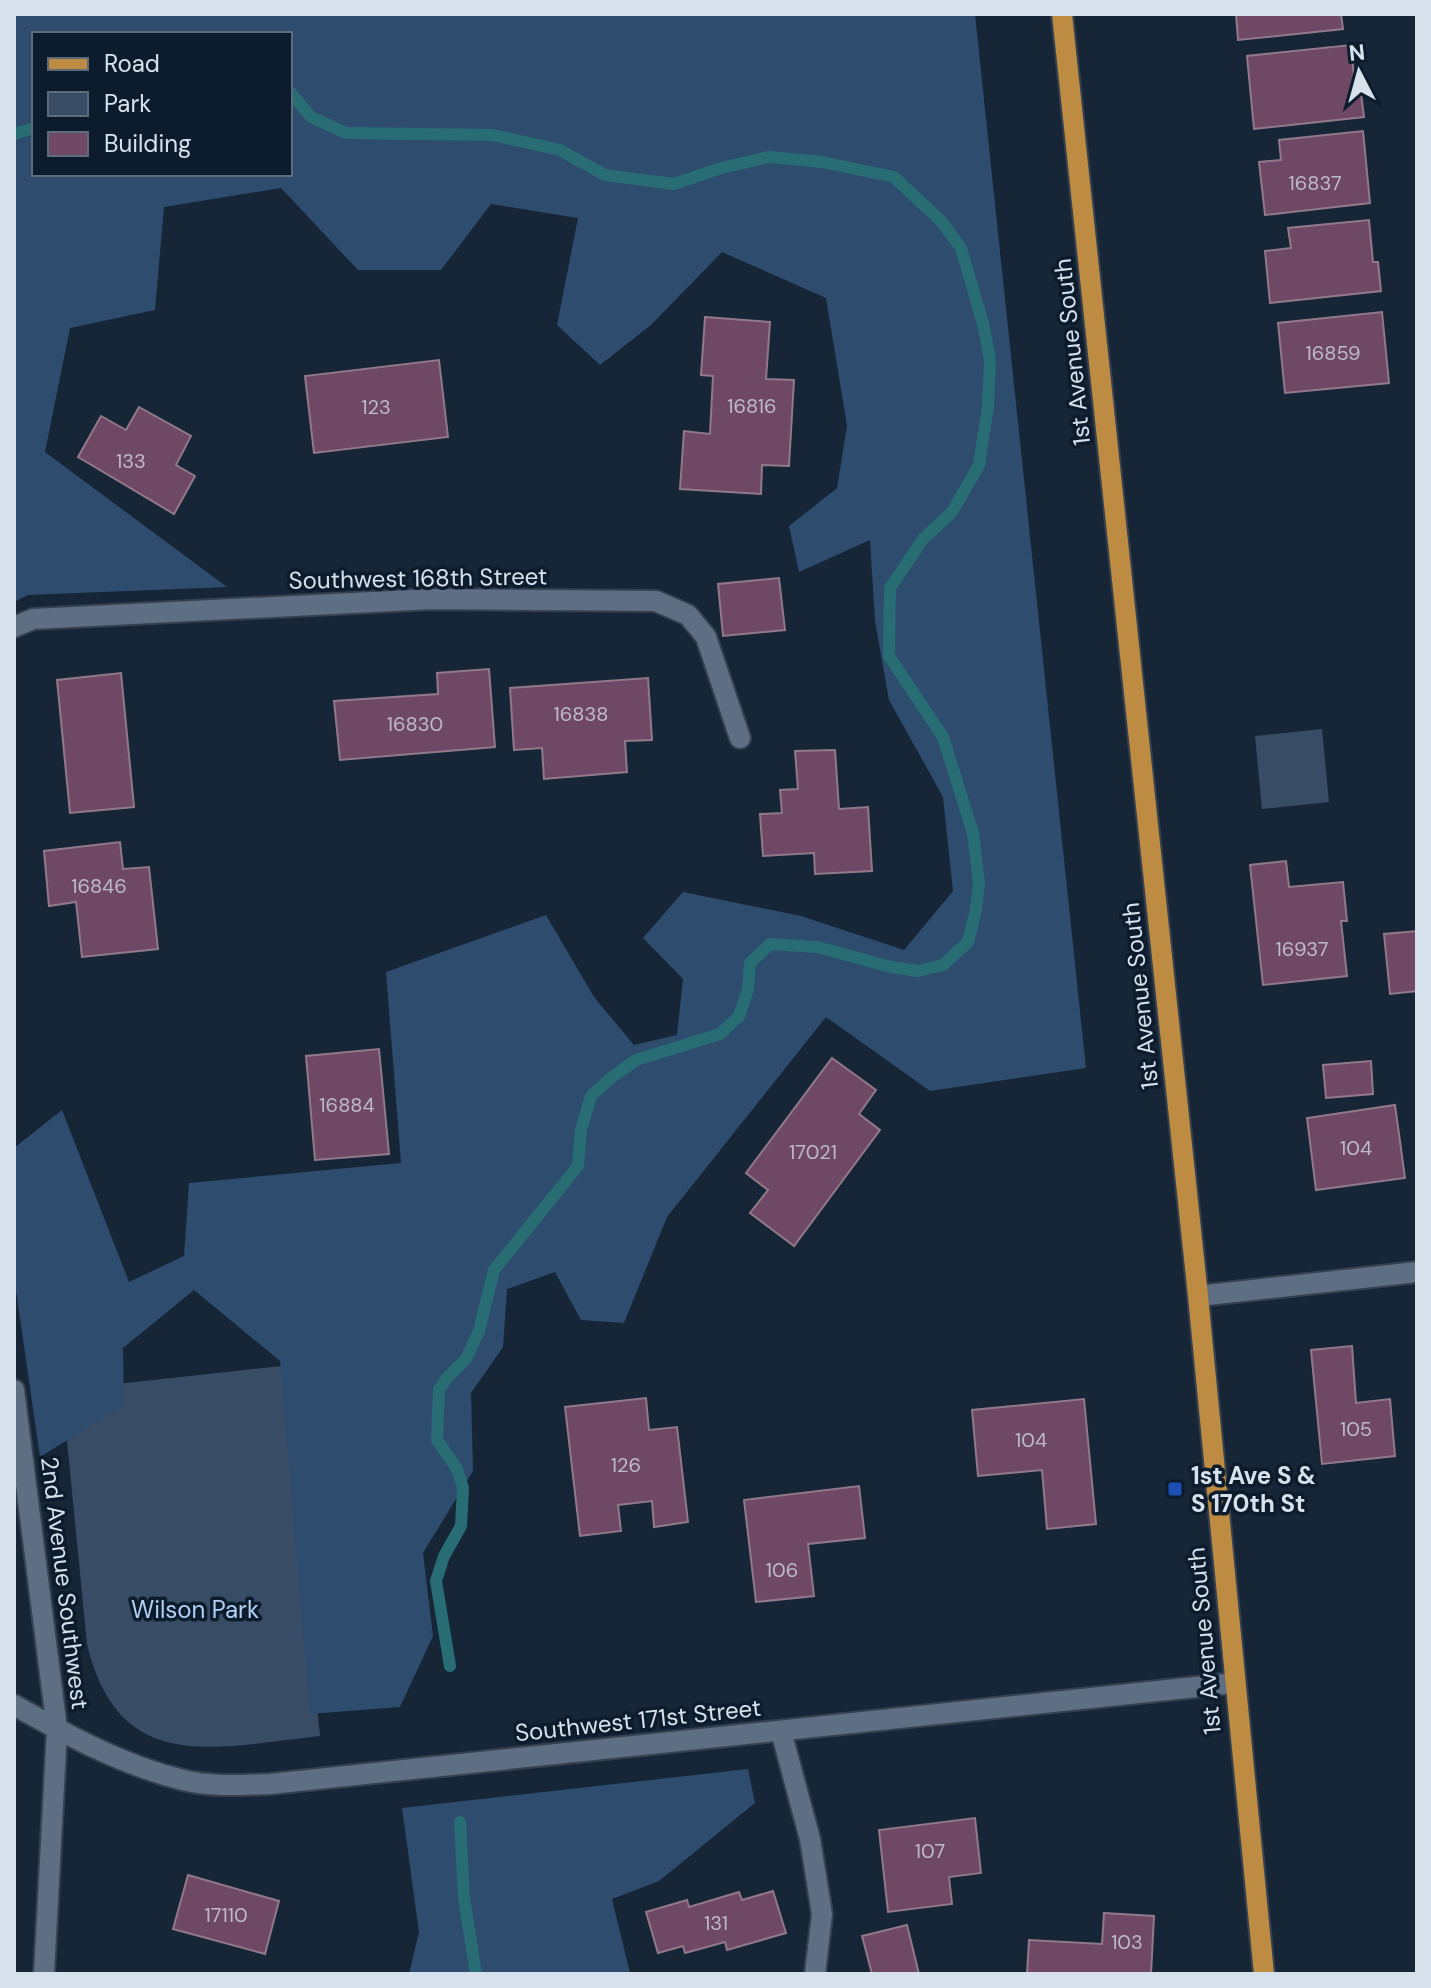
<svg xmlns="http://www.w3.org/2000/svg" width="1431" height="1988" viewBox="0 0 1431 1988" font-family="'DM Sans',sans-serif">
<rect width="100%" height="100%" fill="#162637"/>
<g fill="#384d65">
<path d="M1322 729 1329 802 1262 809 1255 736Z"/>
<path d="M282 1366 320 1736C215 1747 119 1777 87 1644L62 1390Z"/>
</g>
<g fill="#2d4c6e" fill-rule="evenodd">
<path d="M14 14H975L1086 1068 930 1091 826 1017 667 1217 624 1323 581 1320 555 1272 507 1289 503 1347 471 1393 473 1471 423 1553 433 1636 400 1707 310 1714 280 1361 194 1290 123 1348 124 1405 40 1457 14 1277V1148L62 1110 129 1282 184 1256 189 1183 401 1163 386 972 546 915 594 997 634 1045 677 1035 683 979 643 938 683 892 801 916 904 950 953 891 943 797 889 700 875 621 870 540 799 572 789 526 837 488 847 426 826 298 722 252 651 325 600 365 557 325 578 218 491 204 441 270H358L281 188 164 207 155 310 70 328 45 452 227 587 28 595 14 602ZM34 34H290V174H34Z"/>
<path d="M748 1769 755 1803 659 1881 612 1899 630 1973 636 1974H409L419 1932 402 1808Z"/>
</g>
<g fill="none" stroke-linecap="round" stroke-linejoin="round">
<g stroke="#296d74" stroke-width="12">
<path d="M290 92 311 117 346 133 493 135 560 150 605 175 674 184 721 168 769 157 822 162 894 177 941 221 961 248 984 327 990 360 988 406 979 465 952 512 923 539 890 588 889 656 943 737 973 833 979 883 976 910 968 942 943 965 918 971 891 967 817 947 770 944 750 963 748 989 739 1016 720 1034 636 1060 612 1077 591 1096 581 1130 578 1166 494 1270 479 1331 466 1359 447 1378 439 1390 437 1440 457 1469 463 1488 461 1526 444 1556 436 1581 450 1666"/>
<path d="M14 134 34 128"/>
<path d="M460 1822 464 1898 476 1974"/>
</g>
</g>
<g fill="#6f4865" stroke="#91798a" stroke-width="2">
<path d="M1236 14H1341L1343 29 1238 40Z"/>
<path d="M1351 45 1355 87 1360 86 1364 117 1254 129 1247 56Z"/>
<path d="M1363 131 1370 203 1265 215 1259 162 1281 160 1279 140Z"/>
<path d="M1369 220 1373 262H1378L1381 291 1270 303 1265 251 1291 248 1288 228Z"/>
<path d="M1382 312 1389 383 1285 393 1278 323Z"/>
<path d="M705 317 770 322 766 379 794 380 789 466 762 465 761 494 680 489 684 431 710 434 713 376 701 375Z"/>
<path d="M439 360 448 437 314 453 305 376Z"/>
<path d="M139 407 191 436 176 465 195 476 174 514 78 457 101 416 126 430Z"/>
<path d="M779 578 785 630 723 636 718 584Z"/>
<path d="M489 669 495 747 340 760 334 701 438 694 437 673Z"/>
<path d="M121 673 134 807 70 813 57 680Z"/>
<path d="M648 678 652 740 625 741 627 772 544 779 542 748 514 750 510 688Z"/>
<path d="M835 750 839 809 868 807 872 871 815 874 814 853 763 856 760 814 782 813 780 790 798 789 795 751Z"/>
<path d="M120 842 123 869 149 867 158 949 82 957 76 902 49 906 44 851Z"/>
<path d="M1286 861 1289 887 1343 882 1347 921H1341L1347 976 1263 985 1250 865Z"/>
<path d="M1417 931V991L1390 994 1384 934Z"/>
<path d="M379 1049 389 1154 315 1160 306 1056Z"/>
<path d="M832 1058 876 1090 859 1114 880 1130 794 1246 750 1213 768 1190 746 1173Z"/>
<path d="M1371 1061 1373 1094 1326 1098 1323 1065Z"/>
<path d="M1395 1105 1405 1178 1316 1190 1307 1118Z"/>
<path d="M1352 1346 1356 1403 1390 1399 1395 1456 1322 1464 1311 1350Z"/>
<path d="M646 1398 649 1430 677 1427 688 1522 654 1527 652 1501 618 1505 621 1531 580 1536 565 1407Z"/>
<path d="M1084 1399 1096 1524 1047 1529 1042 1470 978 1476 972 1410Z"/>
<path d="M859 1486 865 1538 808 1544 814 1596 756 1602 744 1500Z"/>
<path d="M975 1818 981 1873 949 1877 952 1904 888 1912 879 1830Z"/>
<path d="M188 1875 279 1901 265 1954 173 1929Z"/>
<path d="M773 1891 786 1933 727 1950 725 1942 685 1953 683 1946 658 1953 646 1912 687 1900 689 1907 739 1892 742 1900Z"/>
<path d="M1104 1913 1154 1916 1151 1974H1027L1029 1940 1102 1944Z"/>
<path d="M907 1925 919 1974H872L862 1936Z"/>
</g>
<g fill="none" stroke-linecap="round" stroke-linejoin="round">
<g stroke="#35414f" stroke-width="24">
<g id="minor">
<path d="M14 627 33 619 432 599 656 601 688 615 706 637 740 738"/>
<path d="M1198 1296 1417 1272"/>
<path d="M14 1390 57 1729 44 1974"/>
<path d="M14 1705C69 1736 122 1765 183 1780 211 1787 241 1785 270 1784L1234 1683"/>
<path d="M781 1731 810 1839 822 1914 815 1974"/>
</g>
</g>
<g stroke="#35414f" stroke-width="24">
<path id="major" d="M1062 14 1198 1296 1264 1974"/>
</g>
<use href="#minor" stroke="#5e6f84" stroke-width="20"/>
<use href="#major" stroke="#bd8c42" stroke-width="20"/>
</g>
<rect fill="#1a4fb4" stroke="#0d1c2d" stroke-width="3" x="1167" y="1481" width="16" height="16" rx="4"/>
<g text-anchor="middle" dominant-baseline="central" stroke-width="7" stroke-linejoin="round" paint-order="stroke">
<g font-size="20" fill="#bdbbca">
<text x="1315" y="183">16837</text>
<text x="1333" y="353">16859</text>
<text x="752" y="406">16816</text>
<text x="376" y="407">123</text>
<text x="131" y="461">133</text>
<text x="581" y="714">16838</text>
<text x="415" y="724">16830</text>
<text x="99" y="886">16846</text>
<text x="1302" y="949">16937</text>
<text x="347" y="1105">16884</text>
<text x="1356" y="1148">104</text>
<text x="813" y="1152">17021</text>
<text x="1356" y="1429">105</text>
<text x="1031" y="1440">104</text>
<text x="626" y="1465">126</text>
<text x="782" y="1570">106</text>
<text x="930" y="1851">107</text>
<text x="226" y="1915">17110</text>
<text x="716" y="1923">131</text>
<text x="1127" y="1942">103</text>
</g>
<g font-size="24" fill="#d7e1ec" stroke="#0d1c2d">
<text transform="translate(1072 352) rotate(-96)">1st Avenue South</text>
<text transform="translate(418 578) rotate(-1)">Southwest 168th Street</text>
<text transform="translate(1140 996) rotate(-96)">1st Avenue South</text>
<text transform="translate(65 1583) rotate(83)">2nd Avenue Southwest</text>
<text transform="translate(1204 1641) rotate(-95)">1st Avenue South</text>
<text transform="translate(638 1720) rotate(-6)">Southwest 171st Street</text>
</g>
<g font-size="24" font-weight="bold" fill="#d7e1ec" stroke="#0d1c2d" text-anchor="start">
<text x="1191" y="1475">1st Ave S &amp;<tspan x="1191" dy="28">S 170th St</tspan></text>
</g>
<g font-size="24" fill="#b2d0f3" stroke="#0d1c2d">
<text x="195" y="1609">Wilson Park</text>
</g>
</g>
<rect width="1431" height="1988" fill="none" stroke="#d7e1ec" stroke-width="32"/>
<rect x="32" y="32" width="260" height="144" fill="#0d1c2d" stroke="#5e6b79" stroke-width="2"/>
<rect x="48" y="58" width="40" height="12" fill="#bd8c42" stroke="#5e6b79" stroke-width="2"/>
<text x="104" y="72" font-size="24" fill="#d7e1ec">Road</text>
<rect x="48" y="92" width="40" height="24" fill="#384d65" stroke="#5e6b79" stroke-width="2"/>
<text x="104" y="112" font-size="24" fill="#d7e1ec">Park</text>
<rect x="48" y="132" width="40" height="24" fill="#6f4865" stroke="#5e6b79" stroke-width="2"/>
<text x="104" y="152" font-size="24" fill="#d7e1ec">Building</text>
<g transform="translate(1359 72) rotate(354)" stroke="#0d1c2d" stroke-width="6" paint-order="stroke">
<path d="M0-6L14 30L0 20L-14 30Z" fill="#d7e1ec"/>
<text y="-12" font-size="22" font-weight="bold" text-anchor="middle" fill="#d7e1ec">N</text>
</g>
</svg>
